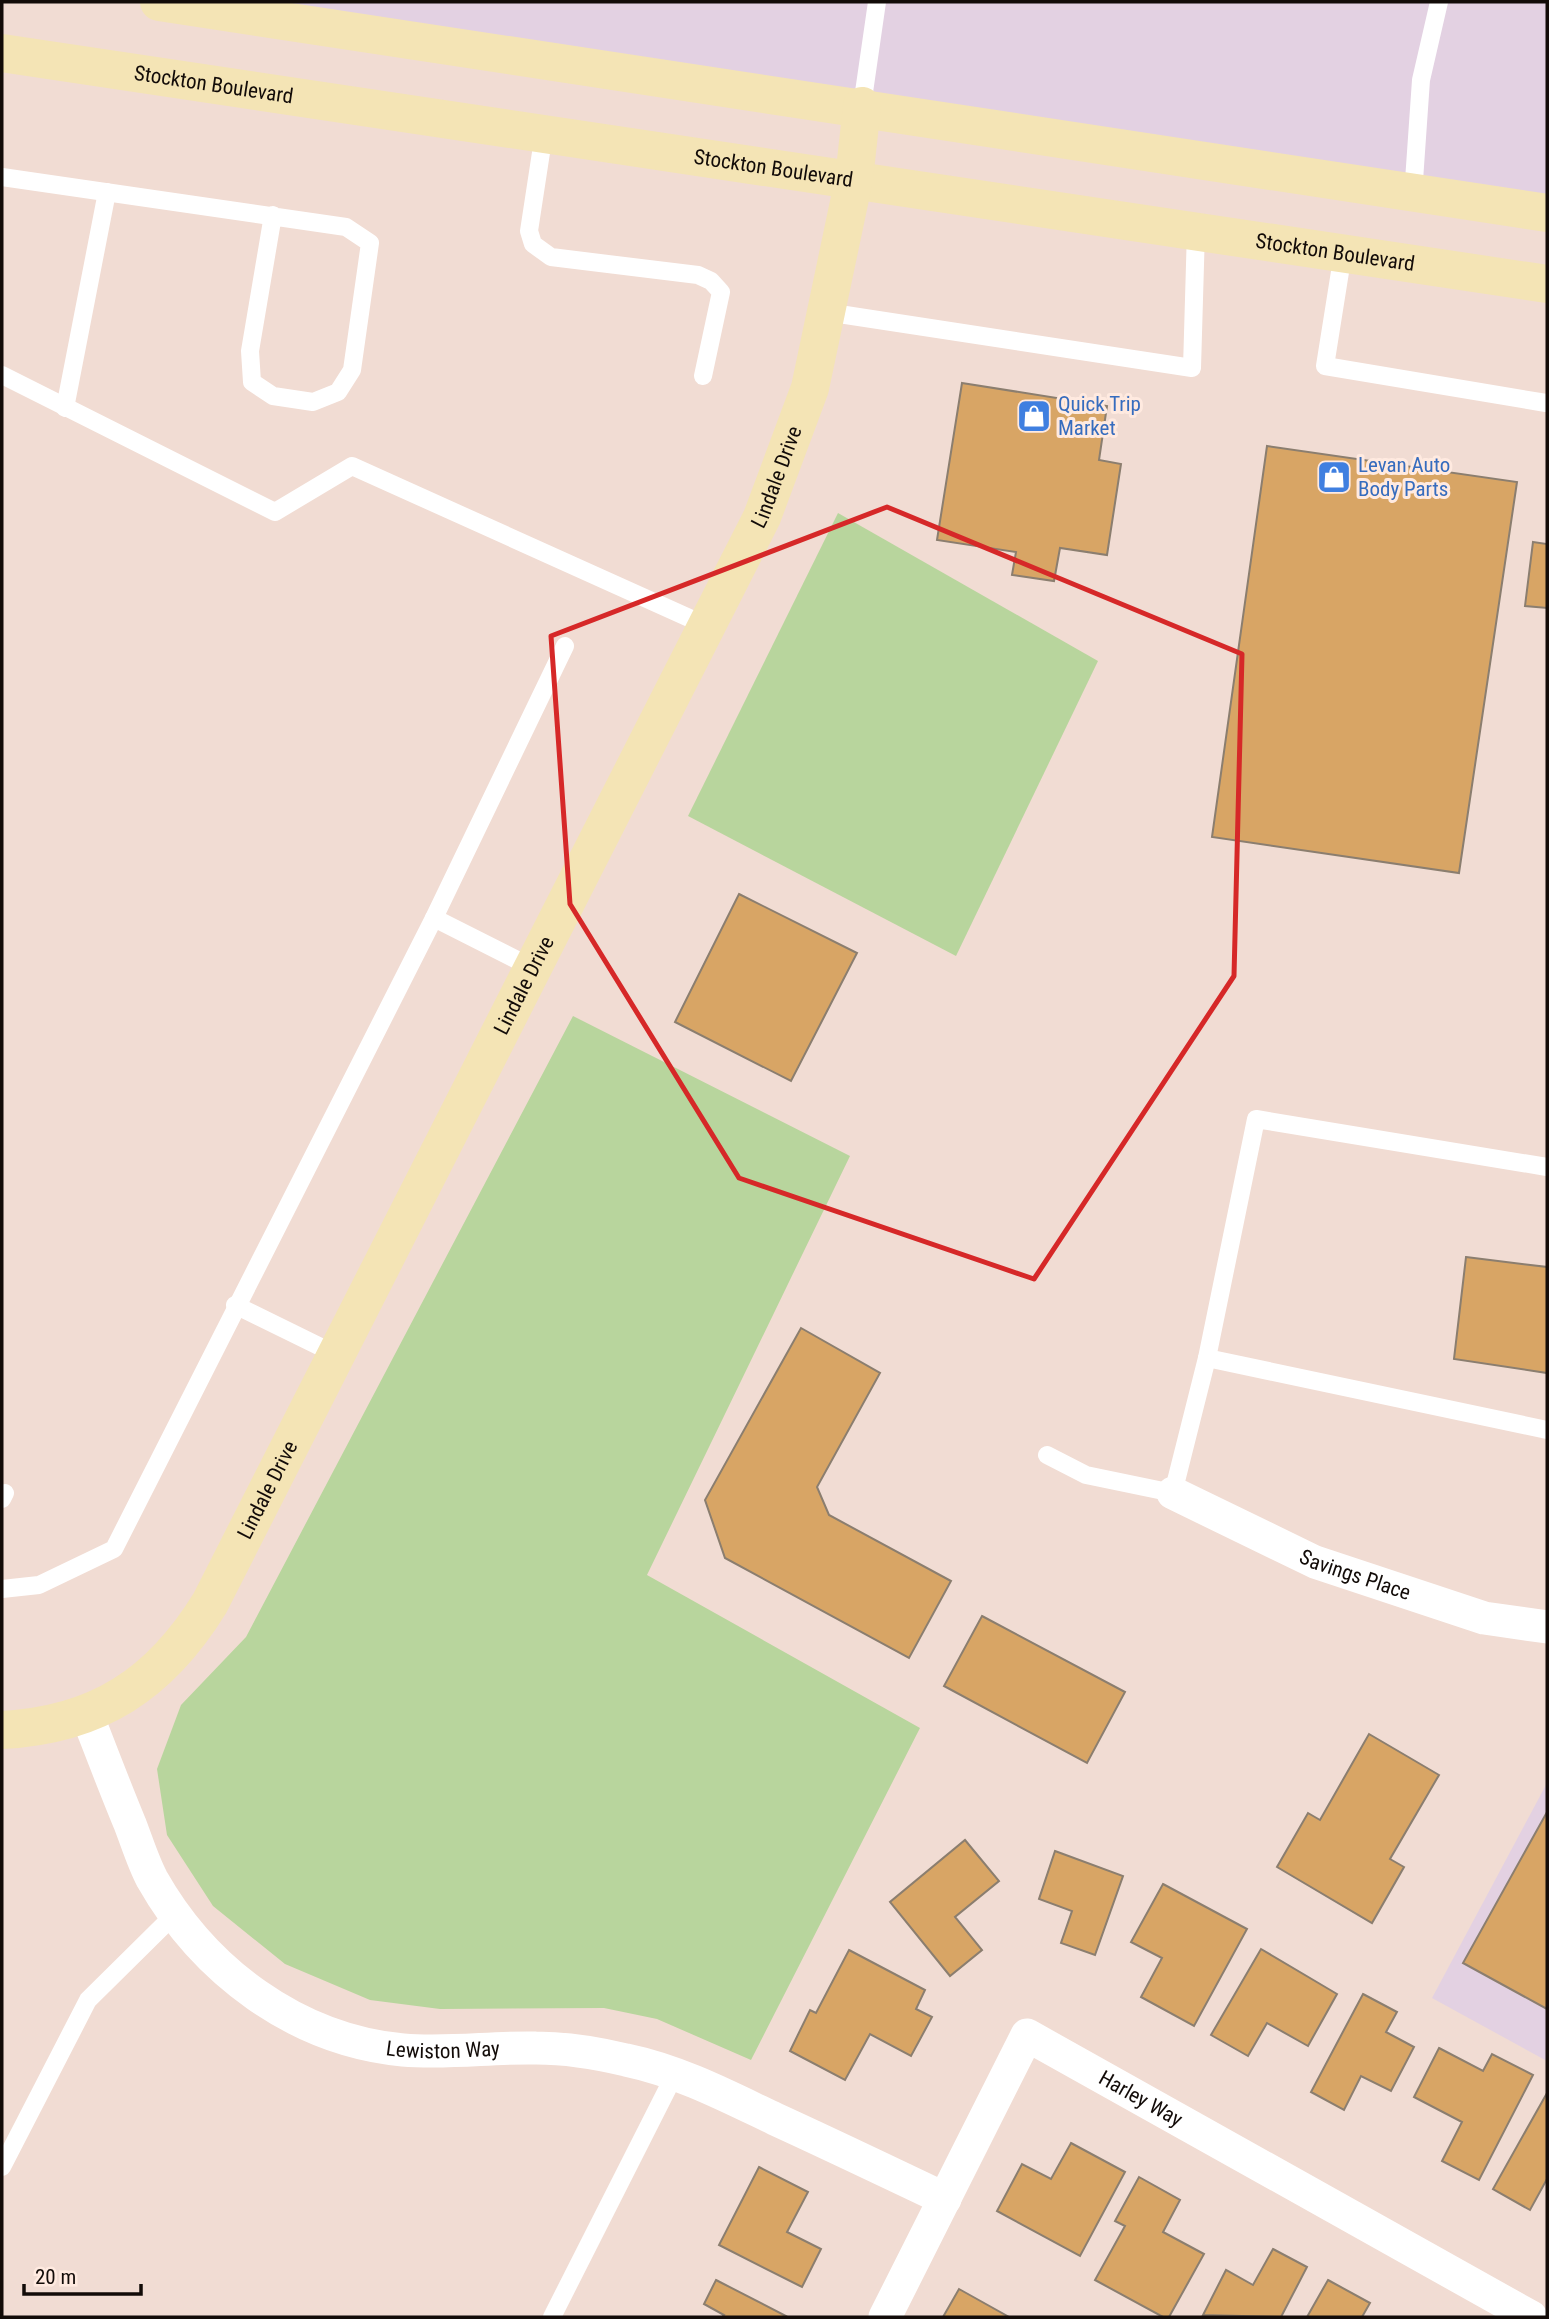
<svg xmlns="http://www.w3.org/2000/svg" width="1549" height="2319" viewBox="0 0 1549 2319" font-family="'Roboto Condensed',sans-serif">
<rect width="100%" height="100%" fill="#f1dcd3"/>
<g fill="#e3d1e2">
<path d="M141 2H1547V210Z"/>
<path d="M1547 1783V2061L1432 1998Z"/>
</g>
<g fill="#b8d59d">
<path d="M838 513 1098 661 956 956 688 816Z"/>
<path d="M573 1016 850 1156 647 1575 920 1728 751 2060 657 2019 604 2008 440 2009 370 2000 285 1964 213 1906 167 1835 157 1769 181 1705 246 1637Z"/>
</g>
<g fill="#d8a565" stroke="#8b7e6f" stroke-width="2">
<path d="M962 383 1107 406 1099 460 1121 464 1107 555 1060 548 1054 581 1012 575 1016 552 937 540Z"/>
<path d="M1267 446 1517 482 1459 873 1212 837Z"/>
<path d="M1533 542 1547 544V608L1525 606Z"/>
<path d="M739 894 857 953 791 1081 675 1022Z"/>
<path d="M1466 1257 1547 1267V1373L1454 1359Z"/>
<path d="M801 1328 880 1373 817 1487 829 1515 951 1581 909 1658 725 1558 705 1500Z"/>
<path d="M982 1616 1125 1692 1087 1763 944 1686Z"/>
<path d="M1369 1734 1439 1775 1390 1859 1404 1867 1372 1923 1277 1867 1308 1813 1320 1820Z"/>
<path d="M1547 1812V2009L1463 1963Z"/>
<path d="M965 1840 999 1881 955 1917 982 1950 950 1976 890 1902Z"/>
<path d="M1055 1851 1123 1876 1095 1955 1061 1943 1072 1911 1039 1899Z"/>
<path d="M1163 1884 1247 1929 1194 2026 1141 1997 1162 1958 1131 1942Z"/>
<path d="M1261 1949 1337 1994 1308 2046 1267 2023 1248 2056 1211 2035Z"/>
<path d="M849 1950 925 1990 916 2009 932 2017 911 2056 870 2034 845 2080 790 2051 810 2010 816 2013Z"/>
<path d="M1363 1994 1397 2012 1386 2032 1414 2047 1391 2091 1361 2076 1344 2110 1311 2092Z"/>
<path d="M1439 2048 1483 2071 1492 2054 1533 2075 1479 2180 1442 2161 1462 2122 1414 2097Z"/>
<path d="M1547 2093V2179L1530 2210 1493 2189Z"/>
<path d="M1071 2143 1125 2172 1080 2256 997 2211 1022 2164 1051 2179Z"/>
<path d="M759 2167 808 2192 787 2232 821 2249 802 2287 719 2245Z"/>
<path d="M1139 2177 1180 2200 1163 2232 1204 2254 1169 2317H1163L1095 2280 1125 2226 1115 2221Z"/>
<path d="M1273 2249 1307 2267 1281 2317 1203 2315 1226 2270 1253 2285Z"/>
<path d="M716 2280 786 2316 785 2317H722L724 2315 704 2304Z"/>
<path d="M1328 2280 1370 2303 1362 2317H1307Z"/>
<path d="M959 2289 1009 2317H943Z"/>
</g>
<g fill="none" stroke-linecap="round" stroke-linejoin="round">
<g stroke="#fff" stroke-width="18">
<path d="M862 106 877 2"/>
<path d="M544 133 529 231 533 244 551 257 698 275 711 281 721 292 703 376"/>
<path d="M2 177 346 227 370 243 352 370 338 392 313 402 273 396 252 382 250 351 273 215"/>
<path d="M1413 195 1421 80 1439 2"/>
<path d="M1343 253 1325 366 1546 403"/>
<path d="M826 312 1192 368 1196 230"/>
<path d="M2 375 275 512 352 466 707 626"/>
<path d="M65 408 107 192"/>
<path d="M434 918 533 968"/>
<path d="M235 1305 337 1355"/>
<path d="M1207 1358 1547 1430"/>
<path d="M1047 1455 1086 1475 1173 1493 1207 1358 1256 1119 1547 1167"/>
<path d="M2 1499 5 1493"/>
<path d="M2 1589 39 1585 114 1549 434 918 565 646"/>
<path d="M2 2167 88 2000 174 1915"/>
<path d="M552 2317 675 2074"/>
</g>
<g stroke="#fff" stroke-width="33">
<path id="s1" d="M1173 1493 1315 1562 1484 1618 1547 1627"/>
<path id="s2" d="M87 1715C101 1751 115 1788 130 1824 137 1842 143 1862 152 1879 204 1971 296 2040 403 2050 448 2054 491 2047 536 2048 567 2048 597 2053 626 2060 679 2071 727 2096 775 2119 832 2145 888 2172 945 2199"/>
<path id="s3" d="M885 2317 1027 2035 1531 2317"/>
</g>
<g stroke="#f4e4b5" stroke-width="38">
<path d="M159 2 1547 213"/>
<path id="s4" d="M2 53 1547 284"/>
<path id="s5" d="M2 1730C98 1725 160 1684 210 1603L762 517 810 388 854 179 862 106"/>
</g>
</g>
<path fill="none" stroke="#d62828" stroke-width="5" stroke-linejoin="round" d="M887 507 1242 654 1234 976 1034 1279 739 1178 570 904 551 636Z"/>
<defs>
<g id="shop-square" transform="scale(1.75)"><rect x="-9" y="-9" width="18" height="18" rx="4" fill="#3f7fe0" stroke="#ffeae0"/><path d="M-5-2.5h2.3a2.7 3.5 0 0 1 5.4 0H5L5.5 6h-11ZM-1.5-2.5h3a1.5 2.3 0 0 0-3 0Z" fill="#fff"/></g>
</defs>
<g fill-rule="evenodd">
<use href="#shop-square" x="1034" y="416"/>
<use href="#shop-square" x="1334" y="477"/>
</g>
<g text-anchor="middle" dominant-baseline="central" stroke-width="6" stroke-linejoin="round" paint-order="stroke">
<g font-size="21" fill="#120b08" stroke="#ffeae0">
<text stroke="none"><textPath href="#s4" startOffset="214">Stockton Boulevard</textPath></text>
<text stroke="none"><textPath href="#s4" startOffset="780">Stockton Boulevard</textPath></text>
<text stroke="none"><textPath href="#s4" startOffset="1348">Stockton Boulevard</textPath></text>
<text stroke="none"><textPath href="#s5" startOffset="1516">Lindale Drive</textPath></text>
<text stroke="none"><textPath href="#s5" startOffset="948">Lindale Drive</textPath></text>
<text stroke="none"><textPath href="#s5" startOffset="382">Lindale Drive</textPath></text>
<text stroke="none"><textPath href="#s1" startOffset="200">Savings Place</textPath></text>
<text stroke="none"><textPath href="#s2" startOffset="532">Lewiston Way</textPath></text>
<text stroke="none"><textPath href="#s3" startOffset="446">Harley Way</textPath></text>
</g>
<g font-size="21" fill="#366cbe" stroke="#ffeae0" text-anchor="start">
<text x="1058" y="404">Quick Trip<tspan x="1058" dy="24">Market</tspan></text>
<text x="1358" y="465">Levan Auto<tspan x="1358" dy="24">Body Parts</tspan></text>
</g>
</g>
<rect width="1549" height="2319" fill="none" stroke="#120b08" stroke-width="7"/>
<path d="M24 2284v10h117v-10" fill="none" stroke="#120b08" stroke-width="3.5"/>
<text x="35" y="2284" font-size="21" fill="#120b08" stroke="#ffeae0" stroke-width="5" paint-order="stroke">20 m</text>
</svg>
